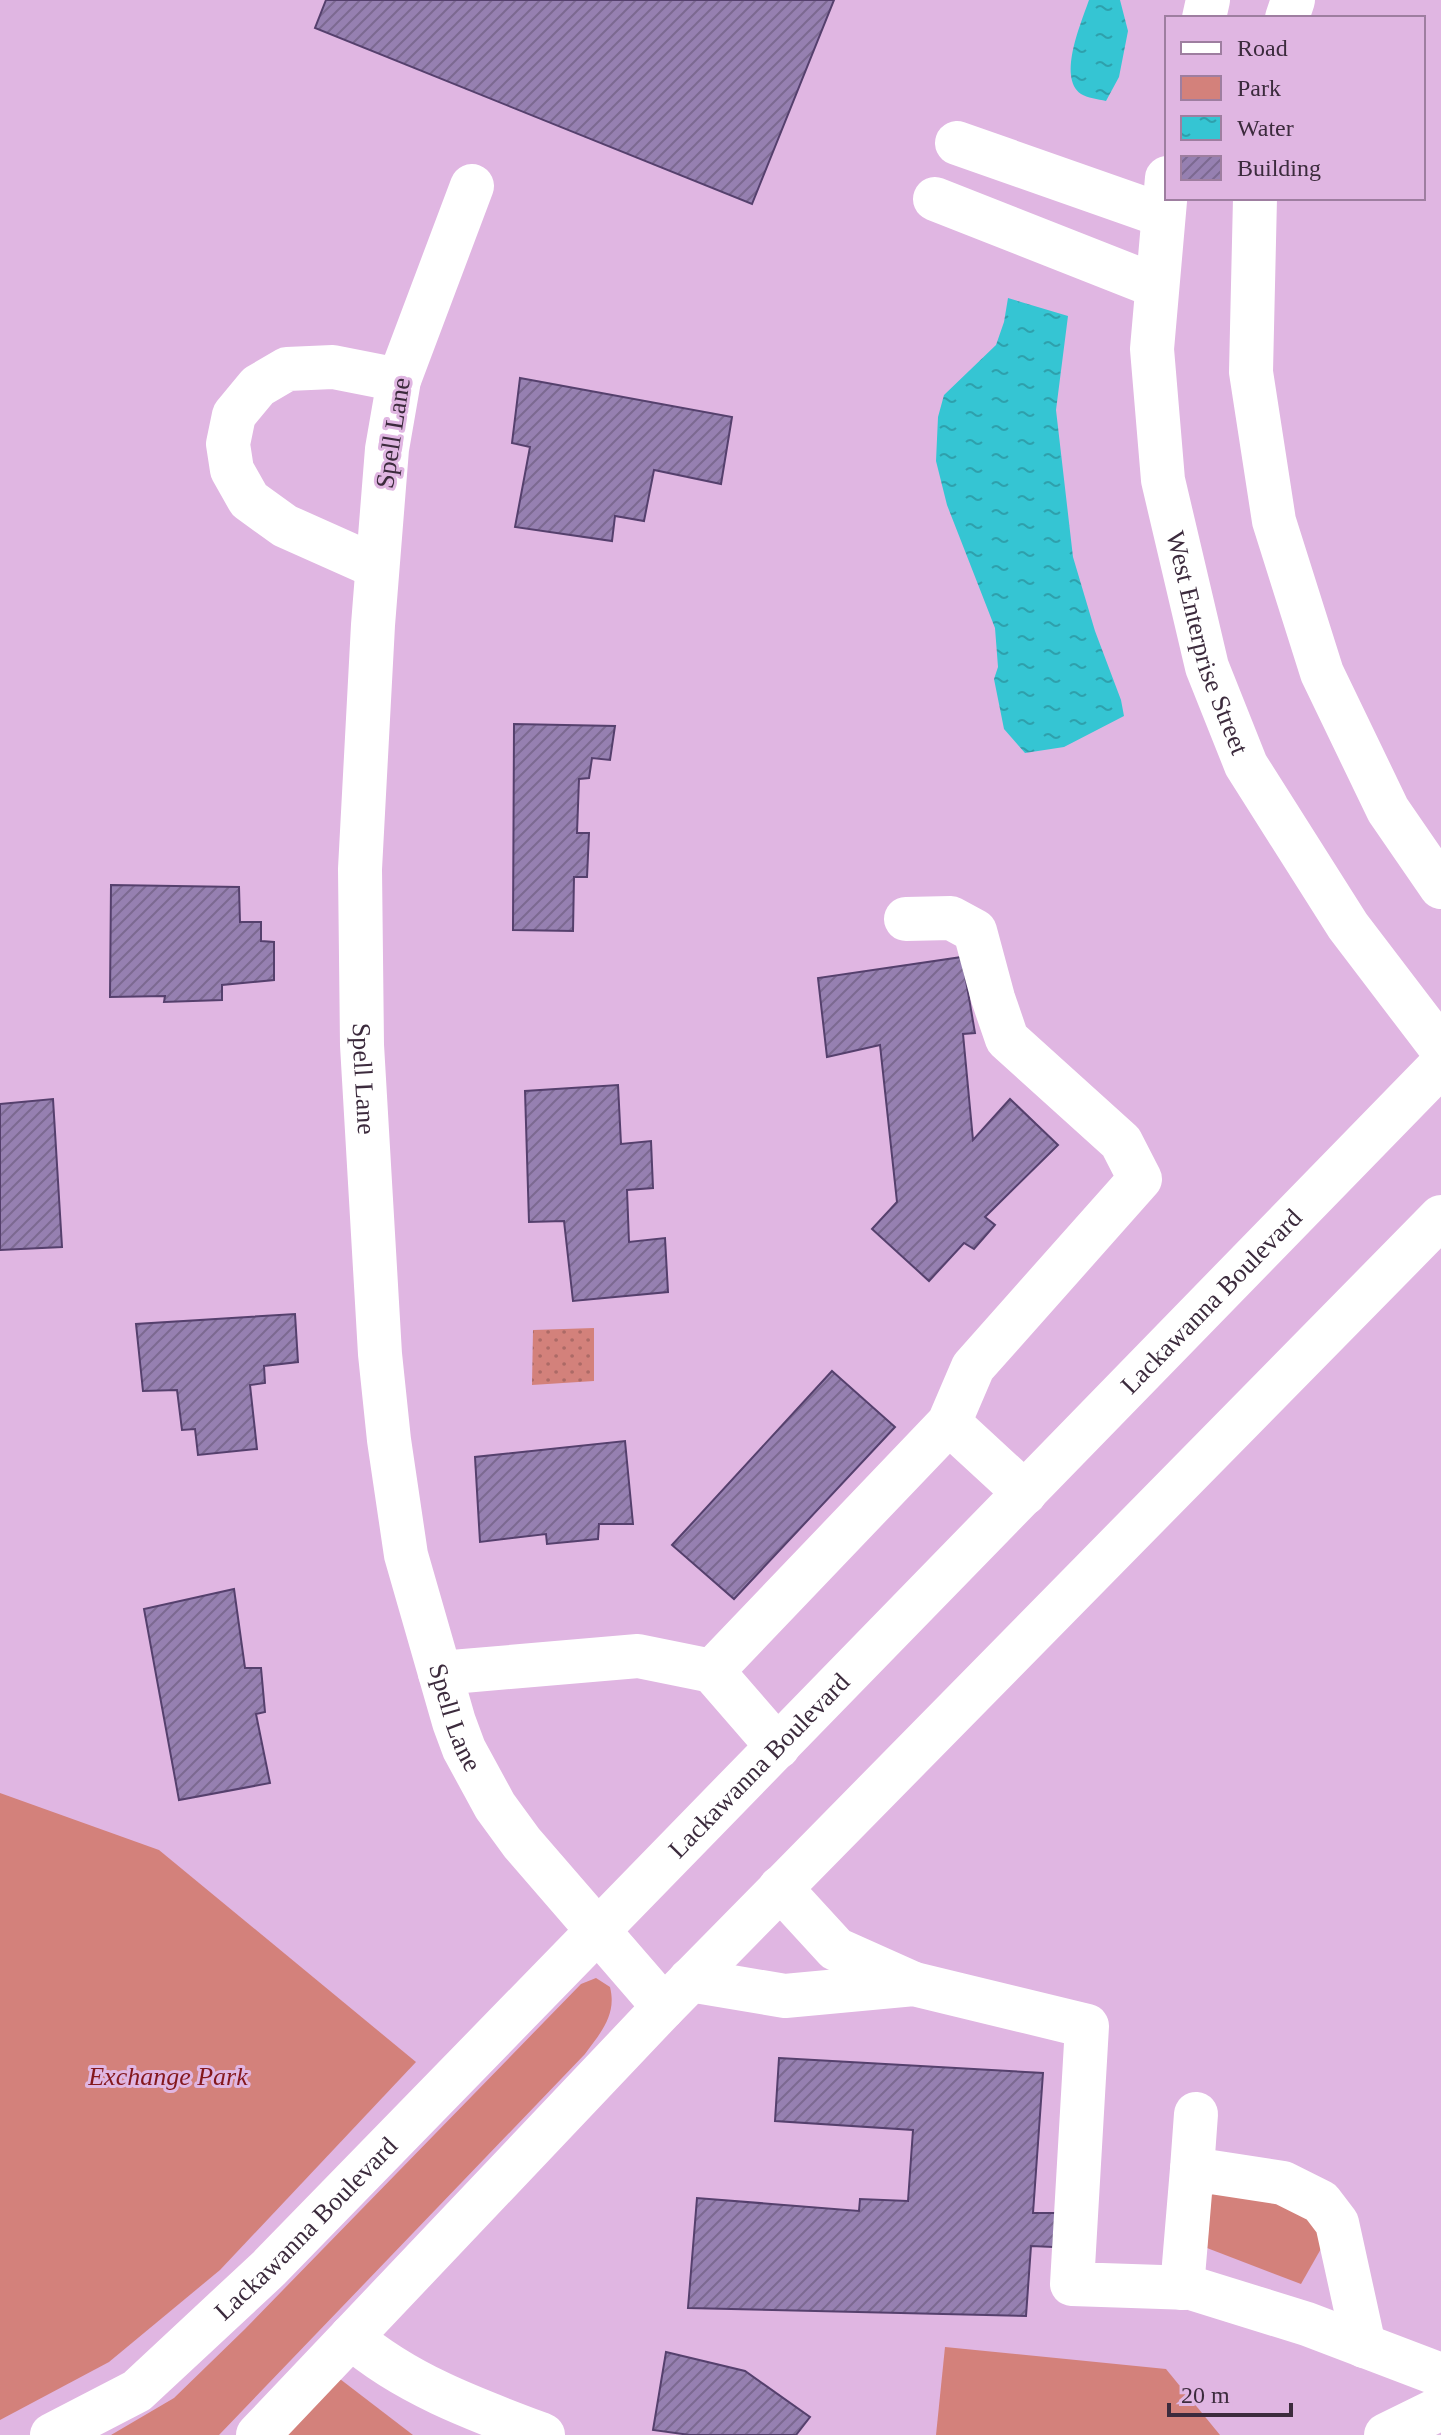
<svg xmlns="http://www.w3.org/2000/svg" width="1441" height="2435" viewBox="0 0 1441 2435" font-family="Georgia,serif">
<defs>
<pattern id="garden-dots" width="8" height="8" patternUnits="userSpaceOnUse" patternTransform="scale(2)"><rect width="8" height="8" fill="#d3817b"/><path d="M2 2h.1M6 6h.1" fill="none" stroke="#ac6a66" stroke-width="1.8" stroke-linecap="round"/></pattern>
<pattern id="water-ripples" width="26" height="14" patternUnits="userSpaceOnUse" patternTransform="scale(2)"><rect width="26" height="14" fill="#35c5d3"/><path d="M2 4q2-2 4 0t4 0M15 11q2-2 4 0t4 0" fill="none" stroke="#2ea0ac"/></pattern>
<pattern id="building-hatch" width="6" height="6" patternUnits="userSpaceOnUse" patternTransform="scale(2)"><rect width="6" height="6" fill="#9680b1"/><path d="M-1 1l2-2M0 6l6-6M5 7l2-2" fill="none" stroke="#7c6991"/></pattern>
</defs>
<rect width="100%" height="100%" fill="#e0b6e2"/>
<g fill="#d3817b">
<path d="M0 1793 159 1850 416 2062 220 2270 109 2362 0 2420Z"/>
<path d="M596 1978 610 1987C617 2015 601 2032 585 2054L219 2435H111L174 2398 245 2329 581 1984Z"/>
<path d="M1212 2185 1315 2213 1322 2247 1301 2284 1207 2248Z"/>
<path d="M945 2347 1166 2369 1220 2435H936Z"/>
<path d="M323 2366 413 2435H258Z"/>
</g>
<path fill="url(#garden-dots)" d="M594 1328V1381L532 1385 533 1330Z"/>
<g fill="url(#water-ripples)">
<path d="M1089 0H1120L1128 31 1119 77 1106 101C1098 99 1087 98 1081 94 1057 77 1082 21 1089 0Z"/>
<path d="M1008 298 1068 316 1056 410 1073 557 1095 631 1121 700 1124 716 1064 747 1025 753 1004 729 994 679 998 667 995 628 947 505 936 461 938 417 944 395 996 345 1004 322Z"/>
</g>
<g fill="url(#building-hatch)" stroke="#55406d" stroke-width="2">
<path d="M326 0H834L752 204 315 28Z"/>
<path d="M520 378 732 417 721 484 654 470 644 521 615 516 612 541 515 527 530 447 512 443Z"/>
<path d="M514 724 615 726 610 760 592 758 589 778 579 779 577 833H589L587 877H574L573 931 513 930Z"/>
<path d="M111 885 239 887 240 922H261V941L274 942V980L222 985V1000L164 1002 165 996 110 997Z"/>
<path d="M962 957 975 1033 963 1034 973 1140 1010 1099 1058 1145 985 1217 995 1225 974 1249 964 1243 929 1281 872 1229 897 1202 880 1045 827 1057 818 978Z"/>
<path d="M618 1085 621 1144 651 1141 653 1188 627 1190 629 1242 665 1238 668 1292 573 1301 564 1221 529 1222 525 1091Z"/>
<path d="M53 1099 62 1247 0 1250V1104Z"/>
<path d="M295 1314 298 1362 264 1366 265 1383 250 1385 257 1449 198 1455 195 1429 182 1430 177 1390 143 1391 136 1324Z"/>
<path d="M832 1371 895 1427 734 1599 672 1545Z"/>
<path d="M625 1441 633 1524H599L598 1539 547 1544 546 1534 480 1542 475 1457Z"/>
<path d="M234 1589 245 1668H261L265 1712 256 1714 270 1783 179 1800 144 1609Z"/>
<path d="M779 2058 1043 2073 1033 2213H1056L1053 2247 1031 2246 1026 2316 688 2308 697 2198 859 2211 860 2199 908 2201 913 2130 775 2121Z"/>
<path d="M666 2352 745 2371 810 2417 796 2435H690L653 2430Z"/>
</g>
<g fill="none" stroke-linecap="round" stroke-linejoin="round">
<g stroke="#fff" stroke-width="44">
<path d="M1204 18 1208 0"/>
<path d="M1287 18 1293 0"/>
<path d="M957 143 1162 215"/>
<path id="s1" d="M1167 178 1152 349 1163 480 1207 667 1246 765 1348 926 1441 1048"/>
<path id="s2" d="M472 186 399 380 387 449 373 625 360 869 362 1045 380 1354 389 1440 406 1555 454 1722 464 1749 495 1806 522 1843 664 2007"/>
<path d="M1255 198 1251 372 1274 521 1322 673 1388 810 1441 887"/>
<path d="M935 199 1156 286"/>
<path d="M377 567 285 526 249 500 232 470 228 444 234 415 258 386 287 369 333 367 399 380"/>
<path d="M949 1423 1025 1493"/>
<path d="M712 1671 778 1747"/>
<path d="M440 1673 638 1656 712 1671 949 1423 973 1367 1140 1179 1121 1142 1007 1039 993 998 975 931 951 918 906 919"/>
<path d="M780 1888 836 1949 912 1983"/>
<path d="M690 1980 785 1996 914 1984 1087 2026 1072 2284 1191 2288 1307 2324 1441 2375"/>
<path d="M1192 2169 1196 2114"/>
<path d="M1182 2288 1192 2169 1283 2183 1321 2202 1337 2223 1364 2346"/>
<path d="M351 2337C405 2384 476 2410 543 2435"/>
<path id="s3" d="M52 2435 137 2391 269 2268 1441 1065"/>
<path d="M258 2435 664 2007 1441 1217"/>
<path d="M1386 2435 1441 2408"/>
</g>
</g>
<g text-anchor="middle" dominant-baseline="central" stroke-width="6" stroke-linejoin="round" paint-order="stroke">
<g font-size="26" fill="#3c2b3d" stroke="#e0b6e2">
<text transform="translate(393 433) rotate(-81)">Spell Lane</text>
<text stroke="none"><textPath href="#s1" startOffset="472">West Enterprise Street</textPath></text>
<text stroke="none"><textPath href="#s2" startOffset="908">Spell Lane</textPath></text>
<text stroke="none"><textPath href="#s3" startOffset="1626">Lackawanna Boulevard</textPath></text>
<text stroke="none"><textPath href="#s2" startOffset="1556">Spell Lane</textPath></text>
<text stroke="none"><textPath href="#s3" startOffset="978">Lackawanna Boulevard</textPath></text>
<text stroke="none"><textPath href="#s3" startOffset="330">Lackawanna Boulevard</textPath></text>
</g>
<g font-size="26" font-style="italic" fill="#84181d" stroke="#e0b6e2">
<text x="168" y="2076">Exchange Park</text>
</g>
</g>
<rect x="1165" y="16" width="260" height="184" fill="#e0b6e2" stroke="#9e7ea0" stroke-width="2"/>
<rect x="1181" y="42" width="40" height="12" fill="#ffffff" stroke="#9e7ea0" stroke-width="2"/>
<text x="1237" y="56" font-size="24" fill="#3c2b3d">Road</text>
<rect x="1181" y="76" width="40" height="24" fill="#d3817b" stroke="#9e7ea0" stroke-width="2"/>
<text x="1237" y="96" font-size="24" fill="#3c2b3d">Park</text>
<rect x="1181" y="116" width="40" height="24" fill="url(#water-ripples)" stroke="#9e7ea0" stroke-width="2"/>
<text x="1237" y="136" font-size="24" fill="#3c2b3d">Water</text>
<rect x="1181" y="156" width="40" height="24" fill="url(#building-hatch)" stroke="#9e7ea0" stroke-width="2"/>
<text x="1237" y="176" font-size="24" fill="#3c2b3d">Building</text>
<path d="M1169 2403v12h122v-12" fill="none" stroke="#3c2b3d" stroke-width="4"/>
<text x="1181" y="2403" font-size="24" fill="#3c2b3d" stroke="#e0b6e2" stroke-width="6" paint-order="stroke">20 m</text>
</svg>
